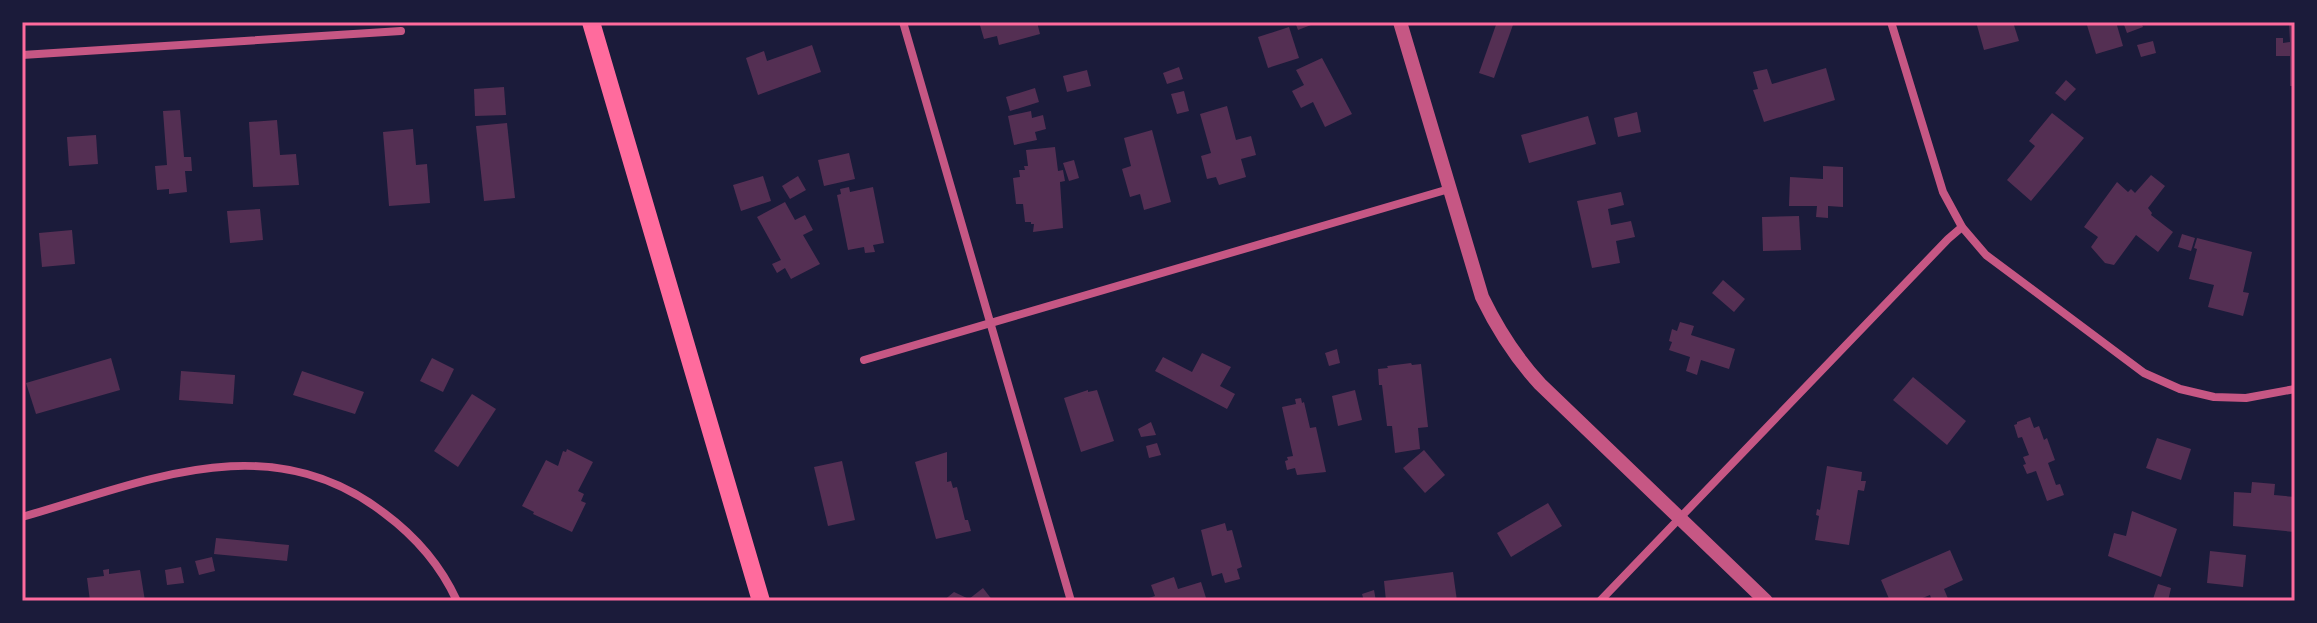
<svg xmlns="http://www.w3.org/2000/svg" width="2317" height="623" viewBox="0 0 2317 623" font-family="Commissioner,sans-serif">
<rect width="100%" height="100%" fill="#1b1b3a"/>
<g fill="#542f53">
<path d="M979 22H1037L1040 34 999 45 997 36 984 39Z"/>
<path d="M1295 22H1309L1311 25 1298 30Z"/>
<path d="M1497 22H1514L1494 78 1479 73Z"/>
<path d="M1976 22H2013L2019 41 1984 50Z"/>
<path d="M2086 22H2116L2123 46 2096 54Z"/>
<path d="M2123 22H2141L2143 27 2127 33Z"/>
<path d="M2289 22H2295V86H2290V56H2276V38H2283V43L2290 42Z"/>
<path d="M1289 27 1299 58 1268 68 1258 37Z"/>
<path d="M2153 41 2156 53 2141 57 2137 45Z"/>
<path d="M812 45 821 72 758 95 746 58 764 51 767 61Z"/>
<path d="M1322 58 1352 114 1325 127 1313 102 1301 108 1292 91 1304 85 1296 70Z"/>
<path d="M1179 67 1183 79 1167 84 1163 73Z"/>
<path d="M1826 68 1835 100 1764 122 1753 90 1758 89 1753 72 1767 69 1772 84Z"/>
<path d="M1087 70 1091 86 1067 92 1063 76Z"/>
<path d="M2066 80 2076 89 2065 101 2055 93Z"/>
<path d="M504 87 506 115 475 116 474 89Z"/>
<path d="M1035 88 1039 102 1010 111 1006 97Z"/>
<path d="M1184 91 1189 111 1177 114 1171 94Z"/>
<path d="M1227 106 1236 140 1251 136 1256 155 1241 159 1246 177 1219 185 1216 177 1207 179 1201 156 1211 153 1200 114Z"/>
<path d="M180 110 184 157H191L192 171H185L187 192 169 194V189L157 190 155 166 167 165 163 111Z"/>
<path d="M1031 111 1032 118 1043 115 1046 129 1035 132 1037 140 1014 145 1008 116Z"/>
<path d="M1637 112 1641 132 1618 137 1614 118Z"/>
<path d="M2052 113 2084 138 2031 201 2007 180 2035 146 2029 141Z"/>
<path d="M1588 116 1596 144 1529 163 1521 135Z"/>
<path d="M277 120 280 155 296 154 299 185 253 187 249 122Z"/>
<path d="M507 123 515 198 484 201 476 126Z"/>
<path d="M413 129 416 165 427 164 430 203 389 206 383 132Z"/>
<path d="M1152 130 1171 202 1144 210 1140 194 1130 197 1122 169 1131 166 1124 138Z"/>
<path d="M96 135 98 164 69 166 67 137Z"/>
<path d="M1055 147 1058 171 1063 170 1065 181 1060 182 1063 228 1033 232 1034 224H1031V222H1025L1023 204H1016L1013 178 1020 177 1019 170H1025L1024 166H1028L1026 150Z"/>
<path d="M849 153 855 179 824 186 818 160Z"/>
<path d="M1074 160 1079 178 1069 181 1063 163Z"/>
<path d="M1823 166 1843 167V207L1828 206V218L1816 217 1817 206H1789L1790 177 1823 179Z"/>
<path d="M2151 175 2165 186 2148 208 2152 213 2151 215 2173 232 2158 252 2136 235 2114 265 2105 263 2091 247 2098 237 2084 227 2117 182 2128 192 2131 189 2135 193Z"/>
<path d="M763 176 771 201 741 211 733 185Z"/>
<path d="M798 176 806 190 790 199 782 186Z"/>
<path d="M849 187 850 192 873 187 884 243 873 245 875 252 865 253 864 247 848 250 837 195 841 194 840 189Z"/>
<path d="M1621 192 1624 205 1608 209 1611 225 1631 221 1635 237 1616 241 1620 263 1592 268 1577 201Z"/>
<path d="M785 202 795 220 805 215 813 230 803 235 820 264 791 279 785 268 777 273 772 264 781 260 757 217Z"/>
<path d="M260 209 263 240 230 243 227 211Z"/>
<path d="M1799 216 1801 250 1763 251 1762 217Z"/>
<path d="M72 230 75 264 42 267 39 233Z"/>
<path d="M2182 234 2195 238 2191 251 2178 247Z"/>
<path d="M2197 238 2252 252 2243 292 2249 293 2243 316 2208 307 2214 285 2189 279 2197 249 2194 248Z"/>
<path d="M1723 280 1745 299 1734 312 1712 293Z"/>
<path d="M1680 322 1694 326 1691 335 1735 349 1729 369 1701 360 1697 375 1686 371 1690 357 1669 350 1672 342 1669 341 1672 329 1677 331Z"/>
<path d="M1337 349 1340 363 1329 366 1325 353Z"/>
<path d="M1202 353 1231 367 1220 386 1235 394 1227 409 1155 371 1163 357 1192 372Z"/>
<path d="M111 358 120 390 36 414 26 383Z"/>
<path d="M432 358 454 369 443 392 420 381Z"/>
<path d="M1411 363 1412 365 1421 364 1428 427 1418 428 1420 449 1395 453 1392 426H1387L1382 385H1379L1378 369 1388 368 1387 366Z"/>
<path d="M181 371 235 375 233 404 179 400Z"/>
<path d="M302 371 364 392 355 414 293 395Z"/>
<path d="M1913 377 1966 421 1947 445 1893 400Z"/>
<path d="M1088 390V392L1097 390 1114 441 1081 452 1064 398Z"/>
<path d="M1355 390 1362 420 1338 426 1332 396Z"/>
<path d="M472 394 496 409 458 467 434 451Z"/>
<path d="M1301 398 1302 403 1304 402 1310 428 1316 427 1326 472 1297 475 1295 468 1287 470 1285 461 1288 460 1287 457 1293 456 1282 407 1296 404 1295 399Z"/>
<path d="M2030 417 2034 428 2039 426 2044 440 2047 438 2055 460 2048 463 2056 485 2060 484 2064 495 2047 501 2036 471 2027 474 2023 465 2026 464 2023 457 2029 455 2022 437 2018 438 2014 425 2017 424V422Z"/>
<path d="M1151 422 1156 435 1141 437 1138 429Z"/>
<path d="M2157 438 2191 449 2181 480 2146 468Z"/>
<path d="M1157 443 1161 455 1149 458 1146 446Z"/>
<path d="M567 449 593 462 578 491 584 494 581 501 586 503 572 532 533 514 534 512 522 506 546 460 558 466 563 451 566 452Z"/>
<path d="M1424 450 1445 475 1425 493 1403 468Z"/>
<path d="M947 452V482L951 481 953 488 957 487 965 520H968L971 531 936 539 915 462Z"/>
<path d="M842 461 855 520 828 526 814 467Z"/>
<path d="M1827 466 1862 472 1861 481H1866L1864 491 1858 490 1849 545 1815 540 1819 516 1816 515 1817 509 1820 510Z"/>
<path d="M2252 482 2275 484 2274 495 2295 497V532L2233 526 2234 492 2251 493Z"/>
<path d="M1548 503 1562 526 1511 557 1497 533Z"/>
<path d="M2132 511 2177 529 2161 577 2108 556 2114 533 2126 536Z"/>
<path d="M1225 523 1227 531 1232 530 1242 567 1237 569 1240 579 1225 583 1222 573 1212 576 1201 530Z"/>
<path d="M216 538 289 545 287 561 214 554Z"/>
<path d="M1950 550 1963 580 1944 589 1949 601H1932L1930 595 1915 601H1890L1881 580Z"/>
<path d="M2210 551 2246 555 2243 587 2207 583Z"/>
<path d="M212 557 215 571 199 575 195 561Z"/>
<path d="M181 567 184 583 167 585 165 570Z"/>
<path d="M109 569V574L140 570 145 601H90L87 578 104 576 103 570Z"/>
<path d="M1453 572 1457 601H1386L1384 581Z"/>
<path d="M1174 577 1178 589 1201 582 1207 601H1140L1155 596 1151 585Z"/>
<path d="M2158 584 2171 588 2168 601 2153 599Z"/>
<path d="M983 588 993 601H943L954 592 969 599Z"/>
<path d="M1374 590 1376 601H1364L1362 594Z"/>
</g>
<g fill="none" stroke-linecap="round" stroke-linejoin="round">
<g stroke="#c65784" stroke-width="8">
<path d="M903 22 1071 601"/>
<path d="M1891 22 1943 192 1962 227 1986 255 2144 373 2180 389 2214 397 2246 398 2295 389"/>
<path d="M22 55 401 31"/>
<path d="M864 360 1449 189"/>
<path d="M22 517C145 482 268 424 384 513 415 536 441 566 457 601"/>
<path d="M1600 601 1948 239 1962 227"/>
</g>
<path stroke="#c65784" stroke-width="14" d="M1400 22 1482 297C1498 330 1515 357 1540 384L1766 601"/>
<path stroke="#ff6b9d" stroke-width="18" d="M591 22 761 601"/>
</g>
<rect width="2317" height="623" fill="none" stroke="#1b1b3a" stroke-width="48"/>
<rect x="24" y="24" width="2269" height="575" fill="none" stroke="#ff6b9d" stroke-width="3"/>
</svg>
